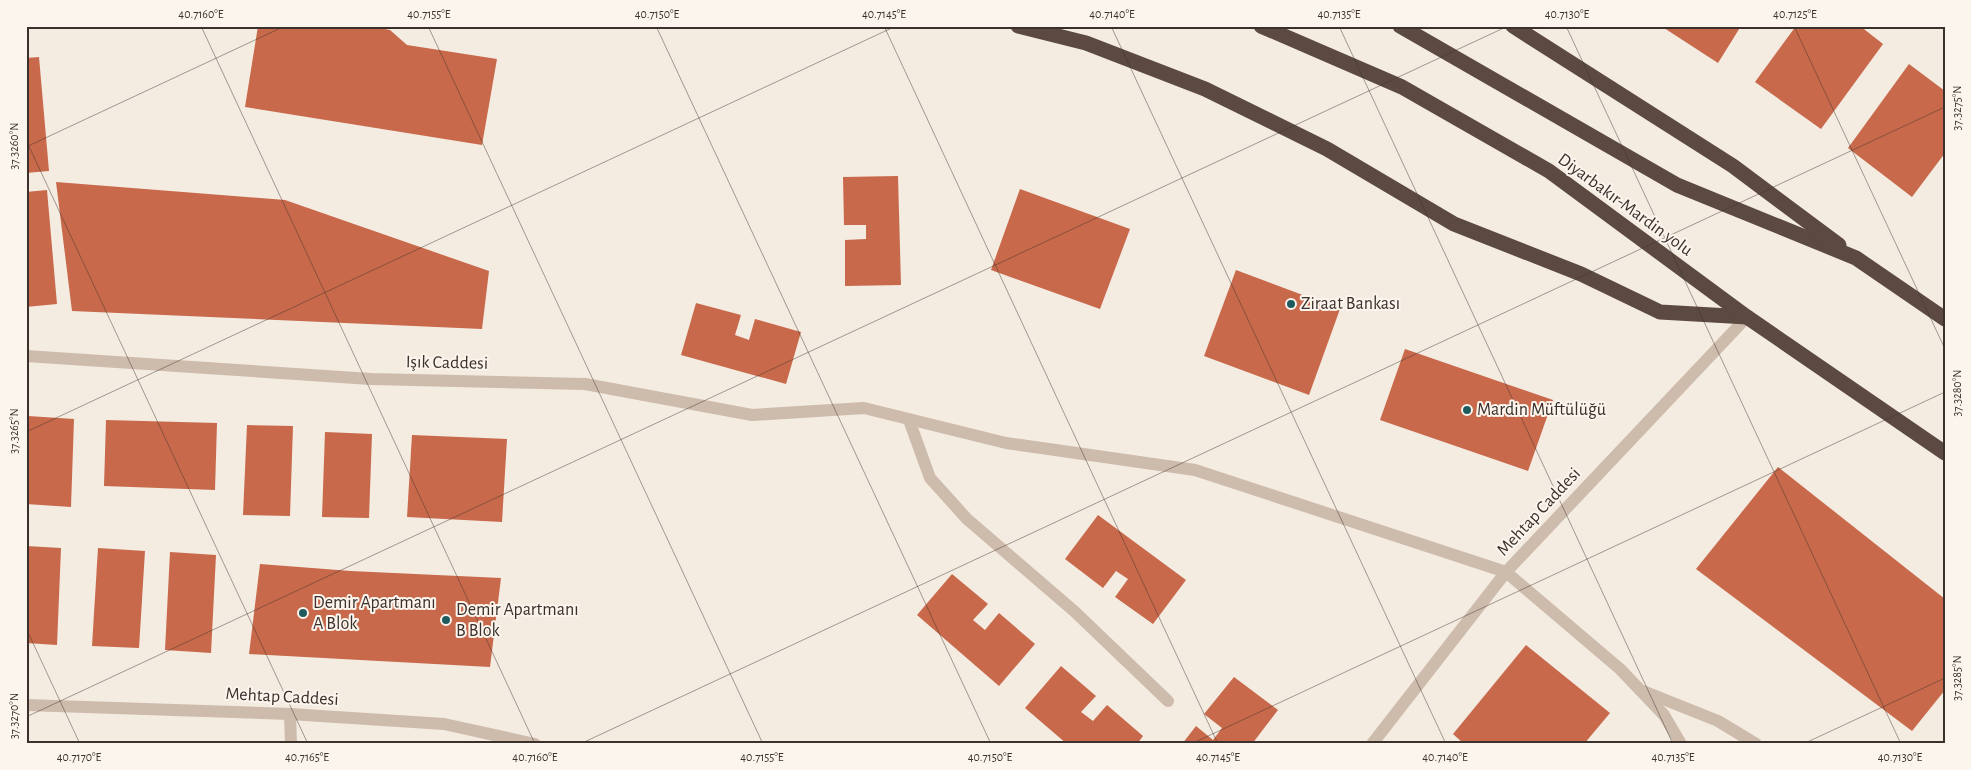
<svg xmlns="http://www.w3.org/2000/svg" width="1971" height="770" viewBox="0 0 1971 770" font-family="'Alegreya Sans',sans-serif">
<rect width="100%" height="100%" fill="#f4ebe1"/>
<g fill="#c8694b">
<path d="M258 26H369L390 30 407 45 497 59 482 145 245 107Z"/>
<path d="M1661 26H1741L1718 63Z"/>
<path d="M1796 26H1860L1883 44 1821 129 1755 82Z"/>
<path d="M39 57 49 171 26 173V58Z"/>
<path d="M1909 64 1945 91V153L1912 197 1848 148Z"/>
<path d="M898 176 901 285 845 286V240L866 239V225H844L843 177Z"/>
<path d="M56 182 285 200 489 271 482 329 72 311Z"/>
<path d="M1020 189 1130 229 1100 309 991 270Z"/>
<path d="M47 190 57 304 26 307V192Z"/>
<path d="M1236 270 1340 309 1309 395 1204 356Z"/>
<path d="M696 303 741 315 735 335 749 340 755 319 801 332 786 384 681 355Z"/>
<path d="M1405 349 1553 400 1528 471 1380 420Z"/>
<path d="M28 416 74 419 71 507 26 504Z"/>
<path d="M106 420 217 423 215 490 104 486Z"/>
<path d="M247 425 293 426 290 516 243 515Z"/>
<path d="M325 432 372 434 369 518 322 517Z"/>
<path d="M412 435 507 439 502 522 407 517Z"/>
<path d="M1778 467 1945 599V690L1912 731 1696 569Z"/>
<path d="M1098 515 1186 580 1153 624 1115 597 1128 579 1116 571 1103 588 1065 559Z"/>
<path d="M26 546 61 548 57 645 26 643Z"/>
<path d="M98 548 145 551 139 648 92 646Z"/>
<path d="M170 552 216 555 211 653 165 650Z"/>
<path d="M260 564 351 571 501 578 490 667 249 654Z"/>
<path d="M952 574 988 604 973 620 985 630 999 613 1035 644 999 686 917 615Z"/>
<path d="M1526 645 1610 713 1584 744H1464L1453 734Z"/>
<path d="M1061 666 1096 696 1081 712 1093 721 1107 705 1143 736 1137 744H1067L1025 708Z"/>
<path d="M1234 677 1278 710 1252 744H1182L1196 726 1213 740 1222 728 1204 714Z"/>
</g>
<g fill="none" stroke-linecap="round" stroke-linejoin="round">
<g stroke="#cdbbac" stroke-width="12">
<path d="M26 356 371 379 585 384 752 415 864 408 1006 443 1195 470 1506 572 1620 669 1664 715 1681 744"/>
<path d="M909 420 930 478 967 519 1074 611 1168 701"/>
<path d="M1643 691 1718 721 1756 744"/>
<path d="M26 705 290 714 444 724 535 744"/>
<path d="M290 714 291 744"/>
<path d="M1372 744 1506 572 1747 317"/>
</g>
<g stroke="#5c4a42" stroke-width="15">
<path d="M1018 26 1086 43 1205 89 1327 149 1454 224 1581 274 1660 312 1747 317"/>
<path d="M1261 26 1402 87 1549 171 1747 317 1945 453"/>
<path d="M1400 26 1677 185 1856 258 1945 319"/>
<path d="M1513 26 1733 166 1839 245"/>
</g>
</g>
<path fill="none" stroke="#3b302b" stroke-width="1" stroke-opacity="0.45" d="M201 26 535 744M428 26 763 744M656 26 991 744M884 26 1218 744M1111 26 1446 744M1339 26 1673 744M1566 26 1901 744M1794 26 1945 349M26 140 308 744M26 147 285 26M26 432 896 26M26 628 80 744M26 717 1508 26M580 744 1945 107M1191 744 1945 392M1803 744 1945 678"/>
<g fill="#1f5a5e" stroke="#fbf5ee" stroke-width="2">
<circle cx="1291" cy="304" r="5"/>
<circle cx="1467" cy="410" r="5"/>
<circle cx="303" cy="613" r="5"/>
<circle cx="446" cy="620" r="5"/>
</g>
<g text-anchor="middle" dominant-baseline="central" stroke-width="4" stroke-linejoin="round" paint-order="stroke">
<g font-size="18" fill="#3b302b" stroke="#fbf5ee">
<text transform="translate(1625 205) rotate(36)">Diyarbakır-Mardin yolu</text>
<text transform="translate(447 363) rotate(1)">Işık Caddesi</text>
<text transform="translate(1539 512) rotate(-47)">Mehtap Caddesi</text>
<text transform="translate(282 697) rotate(3)">Mehtap Caddesi</text>
</g>
<g font-size="18" fill="#3b302b" stroke="#fbf5ee" text-anchor="start">
<text x="1301" y="304">Ziraat Bankası</text>
<text x="1477" y="410">Mardin Müftülüğü</text>
<text x="313" y="603">Demir Apartmanı<tspan x="313" dy="21">A Blok</tspan></text>
<text x="456" y="610">Demir Apartmanı<tspan x="456" dy="21">B Blok</tspan></text>
</g>
</g>
<rect width="1971" height="770" fill="none" stroke="#fbf5ee" stroke-width="55"/>
<rect x="28" y="28" width="1916" height="714" fill="none" stroke="#3b302b" stroke-width="2"/>
<g font-size="12" text-anchor="middle" fill="#3b302b">
<text x="201" y="18">40.7160°E</text>
<text x="429" y="18">40.7155°E</text>
<text x="657" y="18">40.7150°E</text>
<text x="884" y="18">40.7145°E</text>
<text x="1112" y="18">40.7140°E</text>
<text x="1339" y="18">40.7135°E</text>
<text x="1567" y="18">40.7130°E</text>
<text x="1795" y="18">40.7125°E</text>
<text transform="translate(1957 108) rotate(-90)" y="4">37.3275°N</text>
<text transform="translate(14 146) rotate(-90)" y="4">37.3260°N</text>
<text transform="translate(1957 393) rotate(-90)" y="4">37.3280°N</text>
<text transform="translate(14 431) rotate(-90)" y="4">37.3265°N</text>
<text transform="translate(1957 678) rotate(-90)" y="4">37.3285°N</text>
<text transform="translate(14 716) rotate(-90)" y="4">37.3270°N</text>
<text x="79" y="761">40.7170°E</text>
<text x="307" y="761">40.7165°E</text>
<text x="535" y="761">40.7160°E</text>
<text x="762" y="761">40.7155°E</text>
<text x="990" y="761">40.7150°E</text>
<text x="1218" y="761">40.7145°E</text>
<text x="1445" y="761">40.7140°E</text>
<text x="1673" y="761">40.7135°E</text>
<text x="1900" y="761">40.7130°E</text>
</g>
</svg>
